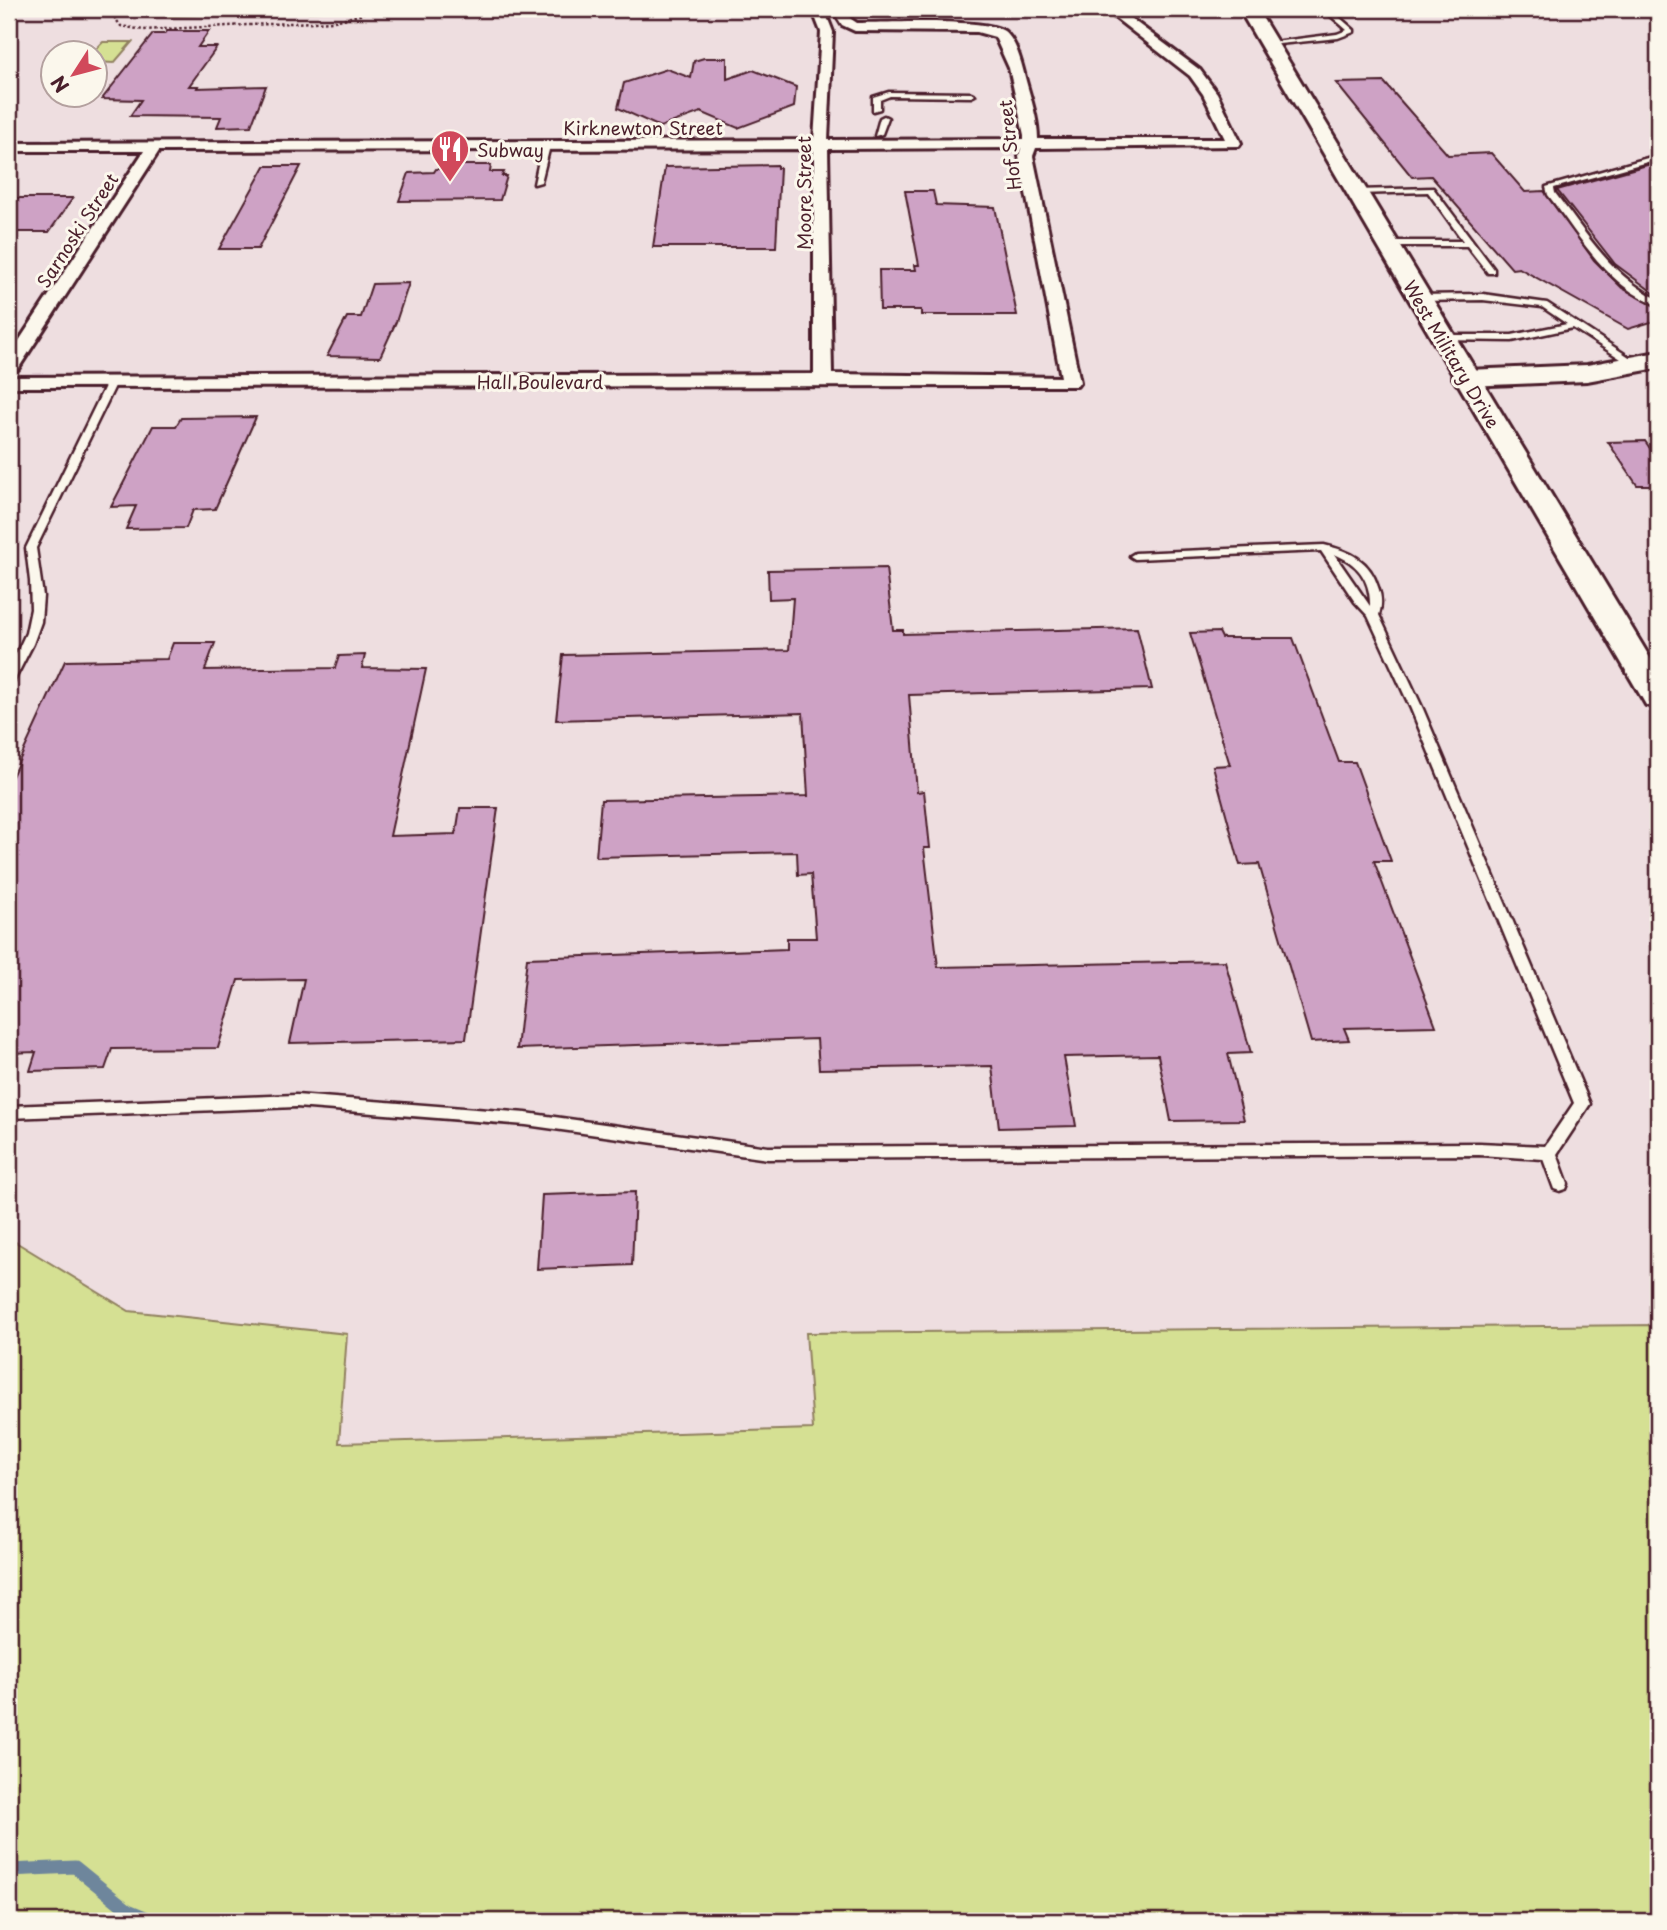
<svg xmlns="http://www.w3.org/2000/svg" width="1667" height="1930" viewBox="0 0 1667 1930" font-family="'Playpen Sans',sans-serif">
<rect width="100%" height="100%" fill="#eedee0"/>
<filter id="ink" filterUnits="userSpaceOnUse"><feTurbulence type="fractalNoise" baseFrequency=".0143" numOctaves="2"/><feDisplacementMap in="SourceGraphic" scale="14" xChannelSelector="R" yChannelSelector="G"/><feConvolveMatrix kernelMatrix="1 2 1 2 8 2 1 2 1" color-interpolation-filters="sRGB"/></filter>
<g filter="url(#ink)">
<g fill="#d5e093" stroke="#90805f" stroke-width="2">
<path d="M138 9H353V10L146 17 135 13Z"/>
<path d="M103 42H132L114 63 95 62 93 52Z"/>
<path d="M9 1238 129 1311 347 1334 339 1443 813 1429 806 1333 1658 1325V1921H9Z"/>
</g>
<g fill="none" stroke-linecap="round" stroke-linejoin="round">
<path stroke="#6e869c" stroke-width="13" d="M9 1870 75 1867 128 1910 155 1921"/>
</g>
<g fill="#cea2c5" stroke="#4a1f2b" stroke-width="2">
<path d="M167 31H209L198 47H217L189 86H198L197 88 266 86 251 126 217 127 221 117 130 116 141 100 102 99 153 34H165Z"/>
<path d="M704 58H727V79L753 70 796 87 794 107 738 128 701 112 660 127 618 108 624 83 667 69 691 78 694 61Z"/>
<path d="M1384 82 1448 155 1491 153 1525 192 1544 191 1594 260 1622 288 1658 308V320L1628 329 1519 268 1512 269 1431 176 1412 177 1336 83Z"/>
<path d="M1658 162V296L1615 264 1557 190Z"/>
<path d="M457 165H491L490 172H504L502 176H507L500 200 399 201 409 173 434 172 436 169H456Z"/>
<path d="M777 165V168H780L776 247H653L665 167Z"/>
<path d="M265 166H301L258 249H219Z"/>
<path d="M905 191H933L936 205 995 207 1017 315H921V310H880L879 270H916L915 265H919Z"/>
<path d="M9 198H73L49 232H9Z"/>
<path d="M409 283 396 322 380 357 327 356 347 317H361L372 284Z"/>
<path d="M256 417 215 509 193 510 186 528 126 529 136 506 111 507 153 426H176L181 418Z"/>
<path d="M1645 441 1658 460V485H1637L1608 442Z"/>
<path d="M886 568 893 630H903V634L1137 628 1152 689 909 695 917 792 924 791 930 848H924L938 967 1225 961 1251 1053 1228 1054 1244 1120 1171 1121 1158 1055 1064 1057 1076 1126 999 1128 992 1066 819 1069 817 1039 517 1049 527 958 787 949V938H816L811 874 798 875 797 852 596 857 601 800 808 796 803 713 556 720 563 655 789 650 793 598 769 599 768 570Z"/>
<path d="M1219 632 1222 638H1293L1339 762H1355L1391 861H1374L1436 1026 1344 1028 1349 1040 1311 1042 1259 864 1240 865 1213 766 1230 765 1190 633Z"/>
<path d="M173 643H215L205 670 335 668 339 656 365 655 362 668 426 669 390 836 456 834 460 808H498L466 1039 290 1043 304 979 238 980 218 1048 112 1049 105 1069 30 1071 36 1052 9 1053V783L65 661 167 659Z"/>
<path d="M635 1192 632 1265 537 1269 542 1195Z"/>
</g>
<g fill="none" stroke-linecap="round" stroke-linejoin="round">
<g stroke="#4a1f2b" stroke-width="5">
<g id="lane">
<path d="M1323 9H1330L1354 30V32L1338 38 1269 45 1266 43 1337 34 1347 30Z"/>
<path d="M889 92 971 93 975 95 971 97 890 96 880 100V109L873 111V97Z"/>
<path d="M884 116 888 118 882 134 875 136 880 118Z"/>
<path d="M546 144 550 146 541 182 534 184 542 146Z"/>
<path d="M1658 155V159L1554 188 1555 193C1586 233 1611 276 1658 299V305C1607 287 1579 235 1548 195L1546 187Z"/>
<path d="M1433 188 1494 269V273H1488L1467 246H1384L1383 244 1387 241H1463L1428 192 1356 194 1352 192 1356 190Z"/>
<path d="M1483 294 1547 303 1643 366 1635 368 1573 328 1512 341 1439 340 1437 338 1442 335H1512L1567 324 1542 307 1483 300 1419 301 1415 298 1419 295Z"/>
<path d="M112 379 117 382 36 548 43 596 41 622 33 644 13 683 9 684V669L26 633 31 609 30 581 26 548 107 382Z"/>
<path d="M1324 545C1350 551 1370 560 1378 587 1382 597 1382 605 1379 615L1423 709 1590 1104 1557 1154 1568 1184 1566 1189 1560 1191 1554 1189 1543 1159 1479 1155 768 1159 526 1125 296 1107 9 1118V1106L296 1095 526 1113 768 1147 1479 1143 1545 1146 1574 1103 1411 709 1368 616 1355 602 1321 551 1135 559 1130 556 1135 553ZM1334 554C1358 563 1371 581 1370 606Z"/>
</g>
</g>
<g stroke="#4a1f2b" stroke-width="6">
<path id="street" d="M812 9H824L833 32 828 140 1024 139V135L1009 68 995 37 977 32 855 31 842 25 832 9H844L851 19 857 23C886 23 985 18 1004 31 1017 41 1022 66 1026 81 1031 99 1038 120 1038 139H1225L1203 94 1190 76 1104 9H1118L1200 70 1217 93 1241 143 1239 146 1036 148 1033 156 1080 382 1077 386 9 387V377L814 374V149L159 151 18 369 9 374V356L144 151H9V143L814 140 821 32ZM1021 148 1019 156 1061 377 832 374 828 149Z"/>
</g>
<g stroke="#4a1f2b" stroke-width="6">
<path id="secondary" d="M1658 352V368L1587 381 1466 386 1457 384 1453 378 1457 372 1466 370 1587 365Z"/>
</g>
<g stroke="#4a1f2b" stroke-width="6">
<path id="primary" d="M1239 9H1257L1658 671V708L1646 705 1642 698Z"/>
</g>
<path stroke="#4a1f2b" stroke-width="2.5" stroke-dasharray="2.5 2.5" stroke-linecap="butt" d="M108 9 121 26 143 30 334 21 360 15 367 9"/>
<use href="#lane" fill="#fbf7ec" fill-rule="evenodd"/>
<use href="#street" fill="#fbf7ec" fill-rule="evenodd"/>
<use href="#secondary" fill="#fbf7ec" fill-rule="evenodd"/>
<use href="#primary" fill="#fbf7ec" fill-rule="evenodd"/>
</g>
</g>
<defs>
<g id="restaurant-pin" transform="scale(2.0125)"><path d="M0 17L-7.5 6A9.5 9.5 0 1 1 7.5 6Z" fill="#d1495b" stroke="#fbf7ec"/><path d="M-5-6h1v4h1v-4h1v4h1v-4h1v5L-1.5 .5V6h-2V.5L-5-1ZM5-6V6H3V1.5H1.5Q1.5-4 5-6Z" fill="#fff"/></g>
</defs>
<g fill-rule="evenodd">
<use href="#restaurant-pin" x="450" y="149"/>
</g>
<g text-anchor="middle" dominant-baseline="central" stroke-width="6" stroke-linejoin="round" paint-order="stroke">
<g font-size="18" fill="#4a1f2b" stroke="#fbf7ec">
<text x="643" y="127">Kirknewton Street</text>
<text transform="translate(1009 145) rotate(-96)">Hof Street</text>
<text transform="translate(803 193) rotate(-90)">Moore Street</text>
<text transform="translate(77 230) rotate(-57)">Sarnoski Street</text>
<text transform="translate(1452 354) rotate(59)">West Military Drive</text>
<text x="540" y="381">Hall Boulevard</text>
</g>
<g font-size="18" fill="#4a1f2b" stroke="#fbf7ec" text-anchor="start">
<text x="477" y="149">Subway</text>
</g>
</g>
<rect width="1667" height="1930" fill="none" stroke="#fbf7ec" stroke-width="35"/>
<rect x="18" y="18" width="1632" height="1895" fill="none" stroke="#4a1f2b" stroke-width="2.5" filter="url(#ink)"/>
<g transform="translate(74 74) rotate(234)"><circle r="33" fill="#fbf7ec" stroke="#b4a19f" stroke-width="2"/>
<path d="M0-5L12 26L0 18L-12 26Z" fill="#d1495b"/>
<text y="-10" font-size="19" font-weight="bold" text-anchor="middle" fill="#4a1f2b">N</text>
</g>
</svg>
